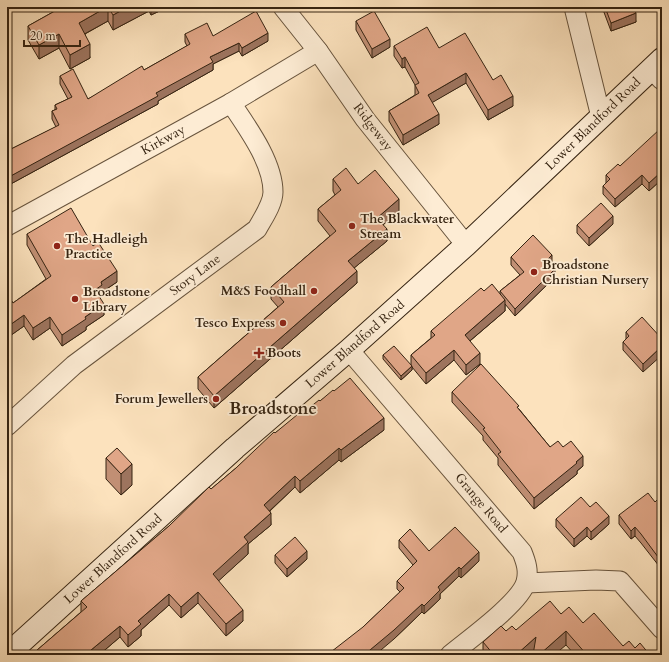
<svg xmlns="http://www.w3.org/2000/svg" width="669" height="662" viewBox="0 0 669 662" font-family="Cardo,serif">
<rect width="100%" height="100%" fill="#fce2bd"/>
<filter id="stains"><feTurbulence type="fractalNoise" baseFrequency=".005" numOctaves="4"/><feColorMatrix values="0 0 0 0 .2 0 0 0 0 .09 0 0 0 0 .02 0 0 0 .5 -.17"/></filter>
<radialGradient id="worn" r=".72"><stop offset=".6" stop-color="#630" stop-opacity="0"/><stop offset="1" stop-color="#630" stop-opacity=".3"/></radialGradient>
<g fill="none" stroke-linecap="round" stroke-linejoin="round">
<g stroke="#68543d" stroke-width="21">
<g id="minor">
<path d="M283 7 318 51 365 119 466 245"/>
<path d="M574 7 601 117"/>
<path d="M651 69 662 80"/>
<path d="M7 226 231 103 318 51"/>
<path d="M349 350 522 552C526 562 529 571 526 582 520 603 468 640 450 655"/>
<path d="M7 426 74 365 257 229C263 218 273 204 273 192 273 162 247 127 231 103"/>
<path d="M526 583 596 580 620 581 662 629"/>
</g>
</g>
<g stroke="#362412" stroke-width="24">
<path id="secondary" d="M7 655 235 448 349 350 466 245 662 59"/>
</g>
<use href="#minor" stroke="#fdecd4" stroke-width="19"/>
<use href="#secondary" stroke="#fdecd4" stroke-width="22"/>
</g>
<g fill="#c18f74" stroke="#362412">
<path d="M62 7H168L151 15 149 11 113 30 108 21 85 34 90 58 70 69 59 48 39 59 28 40V26Z"/>
<path d="M602 7H633L636 22 611 31Z"/>
<path d="M356 21 390 47 372 58 356 30Z"/>
<path d="M185 34 268 41 242 56 239 51 213 64V70L158 101V104L7 186V151L56 127 52 119V111L55 110V105L68 99 60 84V76L88 99 144 70 187 46 185 42Z"/>
<path d="M394 46 439 48 493 80 513 106 488 120 466 83 432 102 439 124 403 145 389 121V111L415 95V85L405 67 402 68 394 56Z"/>
<path d="M662 131V181L661 180 649 191 642 184 615 207 603 194V186L606 183V175L620 166Z"/>
<path d="M333 179 358 184 399 211 383 225 387 241 354 268 357 283 214 408 198 389V377L278 307 271 299V287L330 236 318 221V209L335 195 333 191Z"/>
<path d="M613 224 589 246 577 233V225Z"/>
<path d="M27 234 117 282 102 292V296L100 298 104 315 86 327V330L62 346 50 328 33 340 24 326 7 338V294L13 303 46 279 27 245Z"/>
<path d="M511 257 552 262 550 264 555 277 515 316 505 304V311L470 341 480 364 466 375 454 360 426 384 412 367V370L401 380 383 359V355L411 365V355L431 338V331L484 291 500 295V291L520 275 511 265Z"/>
<path d="M626 332 662 339 643 372 623 350V342L626 339Z"/>
<path d="M334 391 384 430 341 462 339 460 300 493 295 487 270 511 271 525 248 544V554L218 581 243 621 226 636 198 603 181 618 169 605 141 630V636L128 647 120 637 99 655H36V651L81 612V601L169 526 211 489 236 468 275 433Z"/>
<path d="M452 392 519 409 550 447H563L583 466 577 471V474L534 509 498 465V458L483 440V436L452 402Z"/>
<path d="M106 458 132 485 121 495 106 479Z"/>
<path d="M655 502H662V575L659 571V566L641 543 635 536 631 539 619 524V515Z"/>
<path d="M590 507 609 524 591 540 587 536 574 547 556 527V519Z"/>
<path d="M399 540 429 551 479 561 461 578 459 576 440 594V599L424 614 422 612 394 639 363 627 400 592 397 589V581L413 565 399 548Z"/>
<path d="M275 555 307 559 287 577 275 563Z"/>
<path d="M561 614 583 623 623 646 635 648 650 655H575L566 645 534 652 530 655H483V642L506 631 516 630Z"/>
</g>
<g fill="#9d745e" stroke="#362412">
<path d="M107 7H108V21L79 37V23Z"/>
<path d="M128 7H149V11L113 30V15Z"/>
<path d="M151 7H168L151 15Z"/>
<path d="M636 13V22L611 31V23Z"/>
<path d="M268 33V41L242 56V48Z"/>
<path d="M59 34V48L39 59V45Z"/>
<path d="M390 39V47L372 58V49Z"/>
<path d="M239 43V51L213 64V70L158 101V104L7 186V178L156 93 210 57Z"/>
<path d="M90 44V58L70 69V55Z"/>
<path d="M405 57V67L402 68V59Z"/>
<path d="M466 73V83L428 105V95Z"/>
<path d="M513 96V106L488 120V110Z"/>
<path d="M439 114V124L403 145V135Z"/>
<path d="M661 172V180L649 191V183Z"/>
<path d="M642 175V184L615 207V199Z"/>
<path d="M399 199V211L377 230V218Z"/>
<path d="M613 216V224L589 246V238Z"/>
<path d="M387 229V241L348 273V261Z"/>
<path d="M552 255V262L547 268V260Z"/>
<path d="M555 269V277L515 316V309Z"/>
<path d="M117 271V282L102 292V296L95 301V290L101 282Z"/>
<path d="M357 271V283L214 408V396Z"/>
<path d="M505 300V311L465 345V335Z"/>
<path d="M104 304V315L86 327V330L62 346V335L85 317Z"/>
<path d="M24 315V326L7 338V327Z"/>
<path d="M50 317V328L33 340V328Z"/>
<path d="M662 346V355L643 372V364Z"/>
<path d="M454 350V360L426 384V373Z"/>
<path d="M480 353V364L466 375V365Z"/>
<path d="M10 364V372L7 374V366Z"/>
<path d="M412 366V370L401 380V376Z"/>
<path d="M384 418V430L341 462V450Z"/>
<path d="M339 448V460L300 493V481Z"/>
<path d="M583 456V466L577 471V474L534 509V498Z"/>
<path d="M132 464V485L121 495V474Z"/>
<path d="M295 476V487L264 516V505Z"/>
<path d="M271 513V525L248 544V554L213 586V574L244 537Z"/>
<path d="M609 516V524L591 540V532Z"/>
<path d="M587 527V536L574 547V539Z"/>
<path d="M635 527V536L631 539V531Z"/>
<path d="M307 551V559L287 577V569Z"/>
<path d="M479 552V561L461 578V569Z"/>
<path d="M459 567V576L440 594V599L424 614V606L438 587Z"/>
<path d="M198 592V603L181 618V607Z"/>
<path d="M169 594V605L141 630V636L128 647V635L138 621Z"/>
<path d="M422 604V612L394 639 375 655H364Z"/>
<path d="M243 610V621L226 636V624Z"/>
<path d="M120 626V637L99 655H85Z"/>
<path d="M566 631V645L554 655H539Z"/>
<path d="M536 637V650L530 655H516Z"/>
</g>
<g fill="#e0a687" stroke="#362412">
<path d="M62 7H107L79 23 90 44 70 55 59 34 39 45 28 26Z"/>
<path d="M108 7H128L113 15Z"/>
<path d="M605 7H633L636 13 611 23Z"/>
<path d="M256 11 268 33 242 48 239 43 210 57 213 62 156 93 158 96 7 178V151L59 125 52 111 57 109 55 105 72 97 60 76 73 69 88 99 142 66 144 70 190 44 185 34 207 23 213 36Z"/>
<path d="M374 11 390 39 372 49 356 21Z"/>
<path d="M427 27 439 48 465 33 493 80 501 75 513 96 488 110 466 73 428 95 439 114 403 135 389 111 419 93 415 85 419 83 405 57 402 59 394 46Z"/>
<path d="M660 129 662 131V172H661L649 183 642 175 615 199 603 186 610 179 606 175 618 164 620 166Z"/>
<path d="M346 168 358 184 375 170 399 199 377 218 387 229 348 261 357 271 214 396 198 377 284 302 271 287 336 231 318 209 341 190 333 179Z"/>
<path d="M601 203 613 216 589 238 577 225Z"/>
<path d="M71 208 93 246 98 242 117 271 101 282 102 285 95 290 104 304 85 317 86 319 62 335 50 317 33 328 24 315 7 327V294L13 303 51 276 27 234Z"/>
<path d="M533 235 552 255 547 260 555 269 515 309 500 291 524 272 511 257Z"/>
<path d="M492 284 505 300 465 335 480 353 466 365 454 350 426 373 411 355 435 335 431 331 481 288 484 291Z"/>
<path d="M642 317 662 339V346L643 364 623 342 629 336 626 332Z"/>
<path d="M394 346 412 366 401 376 383 355Z"/>
<path d="M7 359 10 364 7 366Z"/>
<path d="M481 364 519 406 517 407 550 447 558 441 563 447 571 441 583 456 576 462 577 463 534 498 498 454 501 452 483 429 485 428 452 392Z"/>
<path d="M350 378 384 418 341 450 339 448 300 481 295 476 264 505 271 513 244 537 248 542 213 574 243 610 226 624 198 592 181 607 169 594 138 621 141 624 128 635 120 626 85 655H40L36 651 87 607 81 601 169 526 209 487 211 489 236 468 274 432 275 433 303 410 304 412 319 400 320 401 333 390 334 391Z"/>
<path d="M117 448 132 464 121 474 106 458Z"/>
<path d="M648 493 655 502 659 498 662 502V567L659 563 661 561 641 534 635 527 631 531 619 515Z"/>
<path d="M581 497 590 507 596 502 609 516 591 532 587 527 574 539 556 519Z"/>
<path d="M455 527 479 552 461 569 459 567 438 587 440 590 424 606 422 604 394 630 364 655H327L363 627 404 588 397 581 417 561 399 540 410 529 429 551Z"/>
<path d="M295 537 307 551 287 569 275 555Z"/>
<path d="M550 601 561 614 569 607 583 623 594 613 623 646 629 641 635 648 640 643 650 655H587L566 631 539 655H533L536 637 516 655H494L483 642 501 626 506 631 512 626 516 630Z"/>
<path d="M296 652 299 655H293Z"/>
</g>
<g fill="#8f2418" stroke="#fdecd4" stroke-width="1.5">
<circle cx="352" cy="226" r="4"/>
<circle cx="57" cy="246" r="4"/>
<circle cx="534" cy="272" r="4"/>
<circle cx="314" cy="291" r="4"/>
<circle cx="75" cy="299" r="4"/>
<circle cx="283" cy="323" r="4"/>
<path d="M257 347h4v4h4v4h-4v4h-4v-4h-4v-4h4z"/>
<circle cx="216" cy="399" r="4"/>
</g>
<g text-anchor="middle" dominant-baseline="central" stroke-width="3.5" stroke-linejoin="round" paint-order="stroke">
<g font-size="13" fill="#362412" stroke="#fdecd4">
<text transform="translate(593 124) rotate(-44)">Lower Blandford Road</text>
<text transform="translate(373 127) rotate(53)">Ridgeway</text>
<text transform="translate(163 140) rotate(-29)">Kirkway</text>
<text transform="translate(195 275) rotate(-37)">Story Lane</text>
<text transform="translate(355 344) rotate(-41)">Lower Blandford Road</text>
<text transform="translate(481 503) rotate(50)">Grange Road</text>
<text transform="translate(113 559) rotate(-42)">Lower Blandford Road</text>
</g>
<g font-size="13" font-weight="bold" fill="#362412" stroke="#fdecd4" text-anchor="start">
<text x="360" y="219">The Blackwater<tspan x="360" dy="15">Stream</tspan></text>
<text x="65" y="239">The Hadleigh<tspan x="65" dy="15">Practice</tspan></text>
<text x="542" y="265">Broadstone<tspan x="542" dy="15">Christian Nursery</tspan></text>
<text x="306" y="291" text-anchor="end">M&amp;S Foodhall</text>
<text x="83" y="292">Broadstone<tspan x="83" dy="15">Library</tspan></text>
<text x="275" y="323" text-anchor="end">Tesco Express</text>
<text x="267" y="353">Boots</text>
<text x="208" y="399" text-anchor="end">Forum Jewellers</text>
</g>
<g font-size="17" font-weight="bold" fill="#362412" stroke="#fdecd4">
<text x="273" y="408">Broadstone</text>
</g>
</g>
<rect width="669" height="662" fill="none" stroke="#fce2bd" stroke-width="24"/>
<rect x="8" y="8" width="653" height="646" fill="none" stroke="#362412" stroke-width="2"/>
<rect x="12" y="12" width="645" height="638" fill="none" stroke="#362412"/>
<path d="M24 40v6h56v-6" fill="none" stroke="#362412" stroke-width="2"/>
<text x="30" y="40" font-size="12" fill="#362412" stroke="#fdecd4" stroke-width="3" paint-order="stroke">20 m</text>
<rect width="100%" height="100%" filter="url(#stains)"/>
<rect width="100%" height="100%" fill="url(#worn)"/>
</svg>
